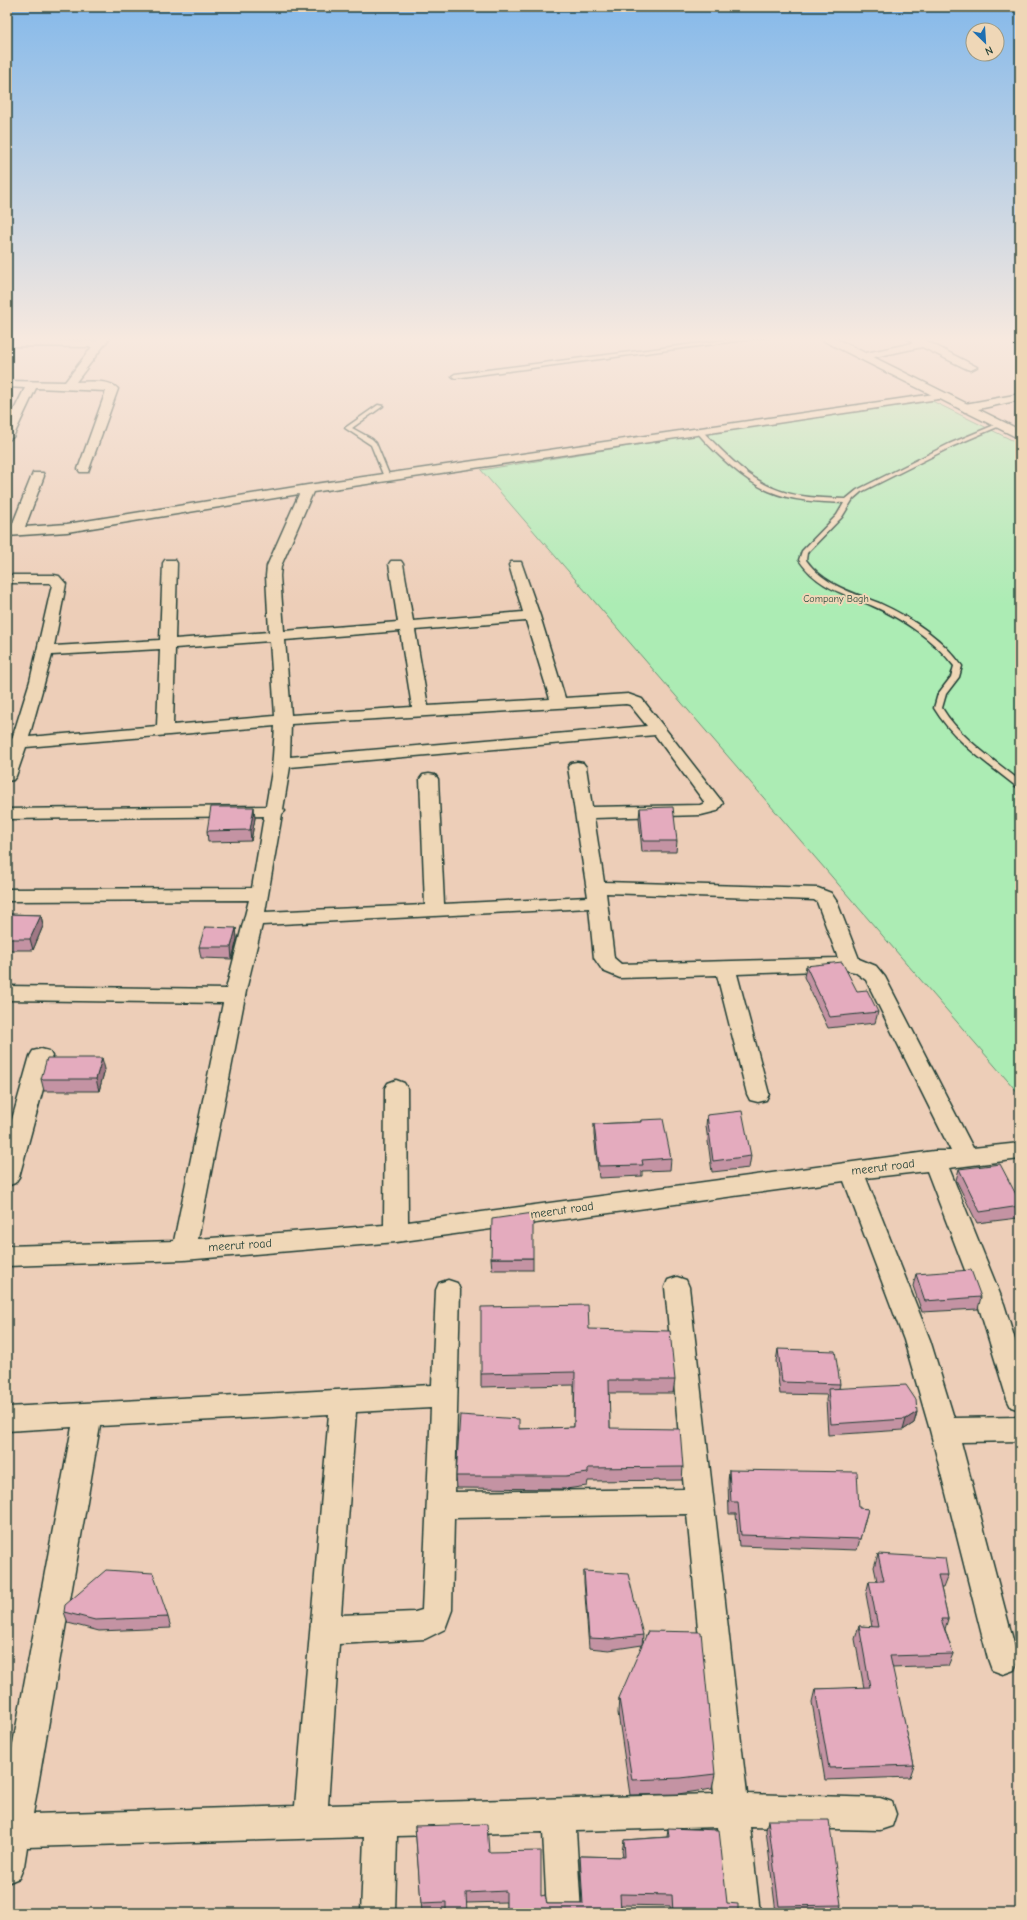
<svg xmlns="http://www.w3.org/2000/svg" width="1027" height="1920" viewBox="0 0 1027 1920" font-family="'Comic Neue',sans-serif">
<rect width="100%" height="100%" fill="#edceb8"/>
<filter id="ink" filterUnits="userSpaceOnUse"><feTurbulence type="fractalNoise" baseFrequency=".025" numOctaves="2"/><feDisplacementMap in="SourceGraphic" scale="8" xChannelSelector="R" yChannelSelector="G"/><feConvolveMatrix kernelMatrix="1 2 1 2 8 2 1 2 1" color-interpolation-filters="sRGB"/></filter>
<g filter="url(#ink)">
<path fill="#acecb4" stroke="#669474" d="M926 398 1020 444V1095L481 470Z"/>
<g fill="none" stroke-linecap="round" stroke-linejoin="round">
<g stroke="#1f3d34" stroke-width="3">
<g id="lane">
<path d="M758 336H774L455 378 452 376 455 374Z"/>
<path d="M378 405 383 406 352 428 372 439 376 443 390 477 387 479 384 477 371 445 345 428Z"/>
<path d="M997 424 1002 425 953 446 861 492 853 499 842 517 807 553 806 560C824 585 851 592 879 603 910 617 942 638 962 666L959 677 946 694 942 708C960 738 993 759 1020 781V788L1017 787C987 763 954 741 934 708L938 694 951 677 954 666C934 640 903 619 873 606 843 593 818 588 799 560L802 551 837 515 844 503C819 502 792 501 769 491 743 480 714 452 696 431L701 430C723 451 744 476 773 488 795 498 822 498 846 499L857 490 949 444Z"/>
</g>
</g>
<g stroke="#1f3d34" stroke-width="3">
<g id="street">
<path d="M100 336H111L76 382C88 382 110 379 118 389L88 472H80L78 469 106 391 36 388 13 437 7 441V424L25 388 7 387V381L65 382 92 347 7 346V340L97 341Z"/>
<path d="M905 336H917L977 367 971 370 967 369 922 347 870 358 865 355 866 353 913 343Z"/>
<path d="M941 393 945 394 947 396 945 398 313 492 281 566 280 576 284 631 398 622 389 564 391 561H401L403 564 413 621 523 612 509 565 511 562H521L540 616 565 698 628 694 642 699 723 803 717 811 701 815 594 818 604 882 818 888 831 893 837 902 859 959 876 966 885 977 973 1148 1020 1143V1159L949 1168 1004 1304 1020 1356V1410L1011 1407 1007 1399 978 1304 927 1171 866 1178 930 1340 954 1418 1020 1417V1441L961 1442 1018 1659 1014 1670 1003 1674 992 1670 988 1659 930 1430 904 1340 844 1181 396 1242 184 1260 7 1266V1246L174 1241 223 1003 7 1000V986L226 989 249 900 7 901V889L252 888 264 816 7 819V809L266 806 272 771 275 726 26 747 16 776 13 780 7 781V754L9 749H7V739H12L30 681 52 585 50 583H7V575H54L59 576 66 584 54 646 160 640 163 563 165 560H175L177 563 175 639 269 632 266 576 267 566 299 494 67 532 7 536V528H11L33 473H43L44 476 25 527 67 524 308 485ZM526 621 550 699 428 706 415 630ZM400 631 412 707 291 715 285 640ZM270 641 275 716 173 725 175 648ZM160 649 157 726 29 737 52 655ZM626 704 630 705 647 726 290 757 291 724ZM655 735 705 803 700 805 592 807 586 767 583 763 577 762 571 763 568 767 588 897 444 904 438 779 435 775 429 774 423 775 420 779 425 905 265 912 282 814 285 811 283 809 290 767ZM606 893 814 900 817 902 838 958 621 964 614 958ZM589 908 594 958 603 971 620 978 717 975 747 1094 750 1100 758 1102 766 1100 769 1094 737 974 846 970 855 972 866 980 951 1151H934L408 1222 407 1088 404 1083 396 1080 388 1083 385 1088 384 1225 198 1239 247 986 262 925Z"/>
<path d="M1020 394V400L965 412 959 408 965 404Z"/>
<path d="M41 1049 49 1051 52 1056 19 1177 15 1183 7 1186V1137L30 1056 33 1051Z"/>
<path d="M677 1277 686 1280 689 1287 747 1794 880 1798 892 1802 896 1814 892 1826 880 1830 750 1827 760 1913H726L717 1827 576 1831 581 1913H547L543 1832 397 1836 395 1913H361L364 1837 27 1847 24 1866 19 1878 7 1883V1776L72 1427 7 1431V1407L432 1385 436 1290 439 1283 448 1280 457 1283 460 1290 455 1492 684 1489 665 1287 668 1280ZM431 1408 422 1610 415 1612 341 1615 356 1412ZM329 1414 295 1806 33 1814 100 1426ZM687 1514 714 1794 328 1805 339 1644 425 1639 445 1629 452 1610 454 1518Z"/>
</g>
</g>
<g stroke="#1f3d34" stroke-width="3">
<path id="primary" d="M816 336H831L1020 430V439L818 338Z"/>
</g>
<use href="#lane" fill="#efd7b7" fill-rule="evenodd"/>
<use href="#street" fill="#efd7b7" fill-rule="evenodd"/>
<use href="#primary" fill="#efd7b7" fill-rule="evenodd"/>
</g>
<g fill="#c493a3" stroke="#1f3d34">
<path d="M640 808 677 841 676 852H642L639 818Z"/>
<path d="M255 818 251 841 208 842 207 831Z"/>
<path d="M7 914 41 915 43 926 33 950H7Z"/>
<path d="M236 928 237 939 232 959 201 958 199 947Z"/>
<path d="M806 966 857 991 878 1012 875 1023 828 1028 804 977Z"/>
<path d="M105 1069 99 1091H44L41 1079Z"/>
<path d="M707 1115 751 1156 749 1168 712 1172 706 1126Z"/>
<path d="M641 1120 671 1158 670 1170 642 1171V1176L599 1178 594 1135V1124L641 1122Z"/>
<path d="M959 1169 1020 1202V1212L1018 1218 977 1223 956 1180Z"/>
<path d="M491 1258H533V1270H492Z"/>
<path d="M916 1274 981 1297 978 1309 922 1312 913 1286Z"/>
<path d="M589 1329 675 1380 673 1393H609L610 1428 683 1467 682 1480 588 1481 587 1486 566 1489 457 1488 456 1476 519 1429 574 1427V1385L481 1387V1374Z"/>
<path d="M778 1349 840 1384 839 1388 917 1412 914 1423 903 1430 828 1435 826 1400 827 1395 780 1394 776 1361Z"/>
<path d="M729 1470 859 1508 868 1509 857 1550 739 1546 736 1514H729L728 1482Z"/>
<path d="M878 1554 948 1575 943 1588H941L948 1619 945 1629 953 1654 948 1666 892 1668 914 1765 910 1777 825 1780 812 1702 815 1689 864 1688 855 1639 859 1626 872 1627 866 1594 869 1581H877L874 1567Z"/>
<path d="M584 1571 643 1635 642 1645 609 1650 589 1648 584 1582Z"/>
<path d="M64 1612 168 1617 171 1628 99 1631 68 1623Z"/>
<path d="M619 1698 715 1774 712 1789 678 1794 630 1795 618 1713Z"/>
<path d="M768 1820 841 1905 839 1913H776L766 1830Z"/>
<path d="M415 1826 489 1852 541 1896 547 1904H582L580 1866V1856L623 1857 622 1851 624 1840 667 1837 668 1828 727 1903 738 1913H671L670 1906 621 1905V1913H506V1902L467 1903 446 1913H422Z"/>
</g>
<g fill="#a07885" stroke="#1f3d34">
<path d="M254 807 255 818 251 841 250 830Z"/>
<path d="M41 915 43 926 33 950 30 939Z"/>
<path d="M236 928 237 939 232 959 231 947Z"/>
<path d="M102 1058 105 1069 99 1091 96 1079Z"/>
<path d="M917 1412 914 1423 903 1430 906 1419Z"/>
</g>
<g fill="#e4abbe" stroke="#1f3d34">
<path d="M211 807H254L250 830 207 831Z"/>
<path d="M673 807 677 841H643L640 808Z"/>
<path d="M7 914 41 915 30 939H7Z"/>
<path d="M205 927 236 928 231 947H199Z"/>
<path d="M842 962 857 991 867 990 878 1012 830 1017 806 966Z"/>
<path d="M47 1058H102L96 1079H41Z"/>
<path d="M742 1111 751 1156 713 1161 707 1115Z"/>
<path d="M663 1119 671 1158 642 1160 643 1165 599 1166 594 1124 641 1122V1120Z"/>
<path d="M1000 1164 1020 1202V1206L980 1212 959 1169Z"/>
<path d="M533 1213V1258H491L492 1219Z"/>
<path d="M971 1270 981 1297 925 1301 916 1274Z"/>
<path d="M588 1305 589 1329 670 1331 675 1380H609L610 1428 680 1429 683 1467 588 1468V1473L566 1476H456L460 1415 519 1419V1429L574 1427 575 1372 481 1374V1307Z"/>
<path d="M778 1349 835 1351 840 1384 782 1382Z"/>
<path d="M906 1385 916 1400 917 1412 906 1419 831 1424 828 1389Z"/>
<path d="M729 1470 857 1472 859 1508 868 1509 860 1539 741 1535 738 1502H731Z"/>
<path d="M878 1554 945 1558 948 1575H938L948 1619H941L953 1654 890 1656 914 1765 829 1768 815 1689 870 1687 859 1626 878 1627 869 1581H884Z"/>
<path d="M106 1570 153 1573 168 1617 95 1620 64 1612 65 1605Z"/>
<path d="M584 1571 628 1574 643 1635 610 1639 589 1638Z"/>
<path d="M648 1631 701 1632 715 1774 681 1778 632 1780 619 1698Z"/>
<path d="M768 1820H829L841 1905 779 1906Z"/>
<path d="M487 1824 489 1852 541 1851V1896L545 1895 547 1904H583L580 1856 625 1857 624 1840 669 1837 668 1828 719 1830 727 1903 738 1904V1913H673L672 1895 620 1894 621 1911 605 1913H506V1891L466 1893 467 1913H446V1902L421 1903 415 1826Z"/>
</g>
</g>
<linearGradient id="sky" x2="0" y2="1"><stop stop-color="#85b9ea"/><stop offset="0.56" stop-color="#f7e9df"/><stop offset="1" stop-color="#f7e9df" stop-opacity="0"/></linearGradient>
<rect width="1027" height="605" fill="url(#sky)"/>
<g text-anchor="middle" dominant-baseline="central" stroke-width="4" stroke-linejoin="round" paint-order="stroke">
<g font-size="10" fill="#2d4e41" stroke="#efd7b7">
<text x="836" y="599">Company Bagh</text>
</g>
<g font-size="12" fill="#1f3d34" stroke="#efd7b7">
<text transform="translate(883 1167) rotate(-7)">meerut road</text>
<text transform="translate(562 1210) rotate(-8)">meerut road</text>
<text transform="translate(240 1245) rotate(-4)">meerut road</text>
</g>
</g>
<rect width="1027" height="1920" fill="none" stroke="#efd7b7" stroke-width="24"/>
<rect x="12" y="12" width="1003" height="1896" fill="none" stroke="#1f3d34" stroke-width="1.5" filter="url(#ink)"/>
<g transform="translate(985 42) rotate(155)"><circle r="19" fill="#efd7b7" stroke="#9c9983"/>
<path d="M0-3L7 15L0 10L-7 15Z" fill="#1f6fb2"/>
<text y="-6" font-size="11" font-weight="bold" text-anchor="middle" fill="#1f3d34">N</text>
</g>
</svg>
